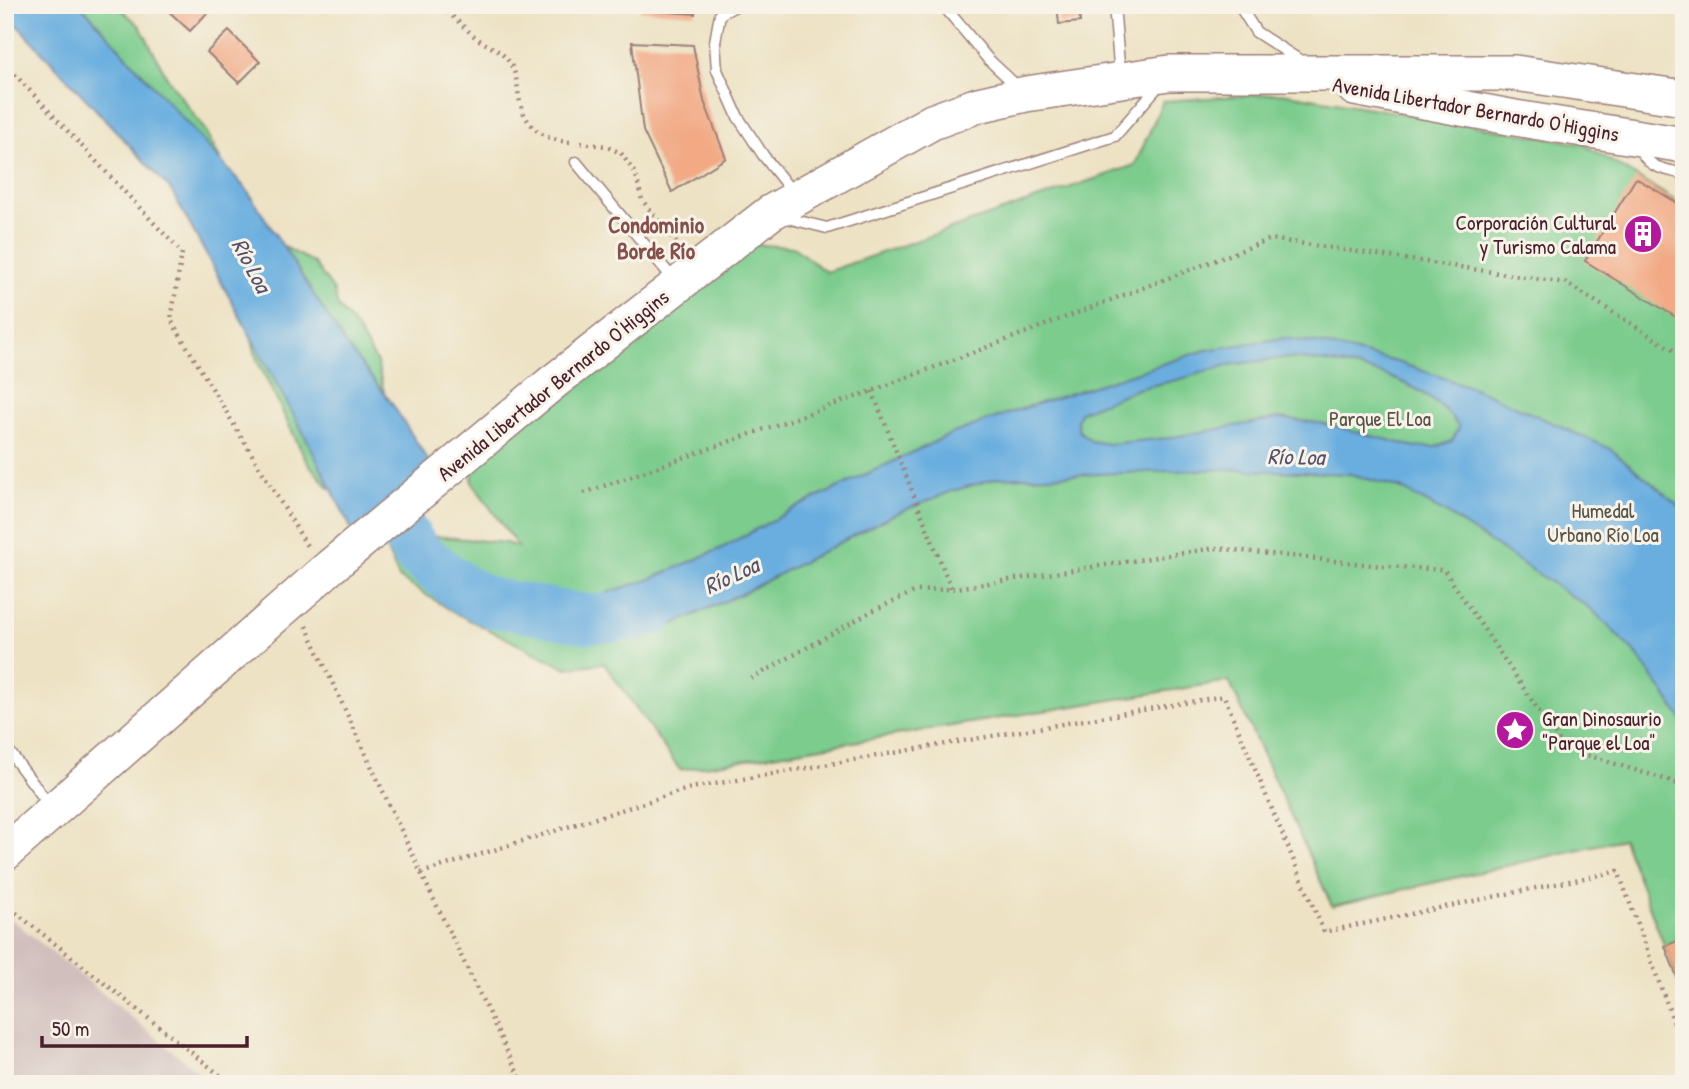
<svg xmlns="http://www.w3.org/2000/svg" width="1689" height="1089" viewBox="0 0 1689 1089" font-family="'Patrick Hand',sans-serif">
<rect width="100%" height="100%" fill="#f7f3e8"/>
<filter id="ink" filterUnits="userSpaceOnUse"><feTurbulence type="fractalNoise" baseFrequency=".0143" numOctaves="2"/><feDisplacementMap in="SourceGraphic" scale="14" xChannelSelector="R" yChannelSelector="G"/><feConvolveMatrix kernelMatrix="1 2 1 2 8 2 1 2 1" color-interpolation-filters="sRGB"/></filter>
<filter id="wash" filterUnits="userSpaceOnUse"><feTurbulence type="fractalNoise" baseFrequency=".00686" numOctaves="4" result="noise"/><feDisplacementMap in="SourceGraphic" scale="28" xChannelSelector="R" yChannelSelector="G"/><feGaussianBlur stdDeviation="1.57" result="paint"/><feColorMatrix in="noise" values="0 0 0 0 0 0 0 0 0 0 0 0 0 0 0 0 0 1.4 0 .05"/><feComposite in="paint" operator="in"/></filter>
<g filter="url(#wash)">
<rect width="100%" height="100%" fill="#ede2c4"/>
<path fill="#d1bfbd" d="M10 918 213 1084H5V922Z"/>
<path fill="#7bcc8d" stroke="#62765c" stroke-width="2" d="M5 5H117L140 26 168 79 205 130 234 186 253 198 251 223 262 238 283 246 314 263 334 291 338 307 355 326 377 363 384 392 373 423 377 477 416 523 434 536 506 543 518 547 472 482 474 462 747 244 793 247 826 272 1135 165 1163 101 1282 93 1583 144 1684 206V996L1623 839 1332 906 1229 681 680 770 604 663 566 668 457 614 399 578 385 546 349 500 328 487 307 462 257 360 226 243Z"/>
<g fill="#69aedf" stroke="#5a6685" stroke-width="2" fill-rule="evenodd">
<path d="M5 5H81L247 190 346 345 391 402 431 465 353 532 304 434 171 190 5 12Z"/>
<path d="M1284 338 1322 344 1397 362 1479 390 1611 449 1684 510V722L1637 655 1591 609 1444 512 1400 488 1350 474 1225 469 998 478 952 491 895 514 743 593 656 632 606 641 597 634 586 619 595 601 609 592 651 579 724 547 793 509 951 434 1012 412 1206 350ZM1284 358C1344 362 1422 373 1459 427L1452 441 1435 447H1416L1326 424 1279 418 1168 438 1108 444 1091 441 1079 431 1077 421 1080 412 1137 389 1181 379 1228 365Z"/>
</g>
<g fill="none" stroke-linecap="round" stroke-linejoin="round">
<path stroke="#69aedf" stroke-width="49" d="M364 473 418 554 463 589 489 602 586 619 624 617 651 612"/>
</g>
<g id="blocks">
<g fill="#f2a984">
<path d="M162 5H205L210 10 190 31Z"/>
<path d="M640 5H696L695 14 640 10Z"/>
<path d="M1057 5H1079L1080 22 1059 24Z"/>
<path d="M229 31 260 62 239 83 207 52Z"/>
<path d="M632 42 693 45 704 101 726 158 672 192 643 131Z"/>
<path d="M1636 178 1684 207V322L1585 261Z"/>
<path d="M1684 938V995L1665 946Z"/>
</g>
</g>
</g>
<g filter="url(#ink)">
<use href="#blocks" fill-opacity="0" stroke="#9c8078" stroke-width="2"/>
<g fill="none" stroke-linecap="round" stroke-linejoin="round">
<g stroke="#9c8078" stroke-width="13">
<g id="service">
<path d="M737 5 720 14 715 42 717 70 738 117 763 155 793 193"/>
<path d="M943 5 988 59 1019 88"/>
<path d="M1114 5 1120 76"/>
<path d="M1239 5 1256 32 1304 63"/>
<path d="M1637 144C1649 169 1659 168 1684 174"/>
<path d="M576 162 675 281"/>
<path d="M783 217 827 228 1115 136 1161 83"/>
<path d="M5 746 50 806"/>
</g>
</g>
<g stroke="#9c8078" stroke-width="38">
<g id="primary">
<path d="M1355 88 1515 118 1684 145"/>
<path d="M5 853 330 567 552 383 770 213 932 122 978 105 1026 94 1169 73H1515L1684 98"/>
</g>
</g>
<g stroke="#9c8078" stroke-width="4.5" stroke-dasharray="2 5" stroke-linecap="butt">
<path d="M435 5C453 13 462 27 478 39 491 48 503 51 511 65 517 75 517 86 519 97 524 127 544 141 572 142"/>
<path d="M5 64 182 253 171 320 307 546"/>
<path d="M581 143 605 146 621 153 636 175 642 200 678 245"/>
<path d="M872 391 951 588"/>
<path d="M584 493 872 391 1271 239 1566 283 1684 357"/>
<path d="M306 626 421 873 523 1084"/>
<path d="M751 679 872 611 916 591 951 589 1215 548 1372 565 1444 570 1564 748 1677 783 1684 780"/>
<path d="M1677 783 1684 803"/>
<path d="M421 873 691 788 1224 696 1324 932 1618 871 1684 1050"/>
<path d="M5 904 231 1084"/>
</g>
<use href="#service" stroke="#fff" stroke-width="10"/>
<use href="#primary" stroke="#fff" stroke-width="35"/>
</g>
</g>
<defs>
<g id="building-disc" transform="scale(2.0125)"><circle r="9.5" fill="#b5179e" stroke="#f7f3e8"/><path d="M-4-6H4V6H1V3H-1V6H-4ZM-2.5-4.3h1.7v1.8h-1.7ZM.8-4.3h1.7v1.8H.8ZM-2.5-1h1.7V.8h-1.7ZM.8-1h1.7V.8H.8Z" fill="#fff"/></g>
<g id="sight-disc" transform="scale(2.0125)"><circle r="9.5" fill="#b5179e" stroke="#f7f3e8"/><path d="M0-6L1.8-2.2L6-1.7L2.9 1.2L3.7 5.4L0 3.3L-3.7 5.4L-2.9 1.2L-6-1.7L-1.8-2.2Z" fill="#fff"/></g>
</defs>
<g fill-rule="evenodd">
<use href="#building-disc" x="1643" y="234"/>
<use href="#sight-disc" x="1515" y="730"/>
</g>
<g text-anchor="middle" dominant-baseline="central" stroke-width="6" stroke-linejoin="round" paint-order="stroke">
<g font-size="21" fill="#4a1f2b" stroke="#f7f3e8">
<text transform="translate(1476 109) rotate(10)">Avenida Libertador Bernardo O'Higgins</text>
<text transform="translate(553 385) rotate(-39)">Avenida Libertador Bernardo O'Higgins</text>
</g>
<g font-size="21" fill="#4a1f2b" stroke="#f7f3e8" text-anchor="end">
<text x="1616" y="222">Corporación Cultural<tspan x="1616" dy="24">y Turismo Calama</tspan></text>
<text x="1542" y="718" text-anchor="start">Gran Dinosaurio<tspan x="1542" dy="24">"Parque el Loa"</tspan></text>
</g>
<g font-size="21" fill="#595348" stroke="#f7f3e8">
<text x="1380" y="418">Parque El Loa</text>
<text x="1603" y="510">Humedal<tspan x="1603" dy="24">Urbano Río Loa</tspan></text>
</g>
<g font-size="23" font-weight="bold" fill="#854f4a" stroke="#f7f3e8">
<text x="656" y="224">Condominio<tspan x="656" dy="26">Borde Río</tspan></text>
</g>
<g font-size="23" font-style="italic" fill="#55516a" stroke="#f7f3e8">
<text transform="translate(252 265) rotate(62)">Río Loa</text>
<text transform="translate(1296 456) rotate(1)">Río Loa</text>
<text transform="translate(731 575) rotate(-25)">Río Loa</text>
</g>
</g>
<rect width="1689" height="1089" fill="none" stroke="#f7f3e8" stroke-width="28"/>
<path d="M42 1036v10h205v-10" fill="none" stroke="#4a1f2b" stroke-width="3.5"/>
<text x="52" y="1036" font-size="21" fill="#4a1f2b" stroke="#f7f3e8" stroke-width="5" paint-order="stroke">50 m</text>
</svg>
